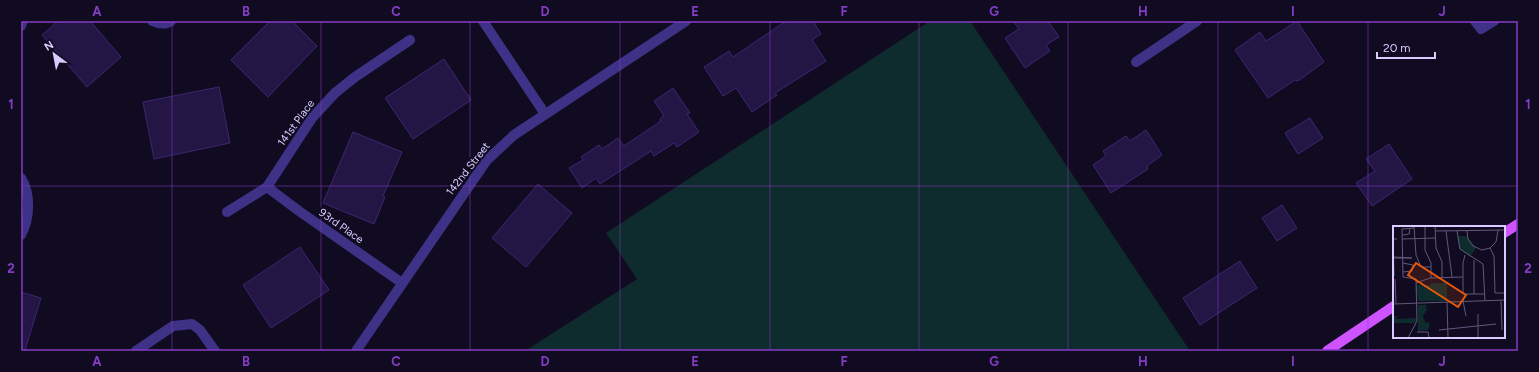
<svg xmlns="http://www.w3.org/2000/svg" width="1539" height="372" viewBox="0 0 1539 372" font-family="Figtree,sans-serif">
<rect width="100%" height="100%" fill="#110b22"/>
<path fill="#0e2b2d" d="M930 21H970L1190 351H525L637 279 606 233Z"/>
<g fill="#231645" stroke="#3c2673">
<path d="M58 21H90L121 57 87 87 42 35Z"/>
<path d="M270 21H292L317 46 268 97 231 60Z"/>
<path d="M786 21H813L821 34 812 40 826 61 775 93 777 95 752 112 736 88 723 96 704 67 729 51 733 57Z"/>
<path d="M1013 21H1048L1059 37 1046 45 1050 51 1025 68 1005 38 1019 29Z"/>
<path d="M1297 21 1324 62 1298 81 1295 80 1268 98 1235 50 1260 32 1266 41Z"/>
<path d="M444 59 471 100 413 139 385 98Z"/>
<path d="M219 87 230 143 154 159 143 102Z"/>
<path d="M673 88 690 113 687 114 699 132 677 147 674 143 654 156 651 151 600 184 596 178 582 188 569 168 583 160 581 157 599 145 602 149 618 138 624 146 661 121 660 119 664 116 654 101Z"/>
<path d="M1310 118 1323 138 1298 154 1285 133Z"/>
<path d="M1146 130 1162 155 1147 166 1148 169 1111 193 1093 165 1106 156 1103 151 1126 136 1130 141Z"/>
<path d="M353 132 402 152 383 196 385 197 374 224 323 203Z"/>
<path d="M1389 144 1412 179 1372 206 1356 183 1375 171 1366 159Z"/>
<path d="M538 184 572 213 526 267 492 238Z"/>
<path d="M1282 205 1297 228 1277 241 1262 218Z"/>
<path d="M300 247 329 290 271 328 243 285Z"/>
<path d="M1240 261 1257 288 1200 325 1183 298Z"/>
<path d="M21 292 41 298 25 350 21 349Z"/>
</g>
<g fill="none" stroke-linecap="round" stroke-linejoin="round">
<g stroke="#3d3285" stroke-width="10">
<path d="M152 21C159 24 165 25 171 21"/>
<path d="M483 21 545 114"/>
<path d="M1475 21 1481 29 1494 21"/>
<path d="M21 26 23 21"/>
<path d="M1136 62 1197 21"/>
<path d="M21 178C31 194 30 219 21 235"/>
<path d="M267 187 299 211 402 283"/>
<path d="M227 212 267 187 312 118 335 93 355 77 410 40"/>
<path d="M136 351 173 326 192 324 200 330 215 351"/>
<path d="M356 351 487 160 514 135 686 21"/>
</g>
<g stroke="#ce53ff" stroke-width="10">
<path d="M1504 233 1518 224"/>
<path d="M1327 351 1394 306"/>
</g>
</g>
<path fill="none" stroke="#843cc5" stroke-width="1" stroke-opacity="0.55" d="M172 21V351M321 21V351M470 21V351M620 21V351M770 21V351M919 21V351M1068 21V351M1218 21V351M1368 21V351M21 186H1518"/>
<g text-anchor="middle" dominant-baseline="central" stroke-width="4" stroke-linejoin="round" paint-order="stroke">
<g font-size="11" fill="#d7ccff" stroke="#110b22">
<text transform="translate(296 123) rotate(-54)">141st Place</text>
<text transform="translate(468 169) rotate(-52)">142nd Street</text>
<text transform="translate(341 226) rotate(35)">93rd Place</text>
</g>
</g>
<g transform="translate(1393 226)">
<rect width="112" height="112" fill="#110b22"/>
<path d="M64 10H74L83 22 77 31 66 22ZM38 57H54V75H25L23 59H38ZM25 79H33L34 84 30 90 32 96 37 97 35 104 25 105ZM0 90H3L4 93 23 92V97H0Z" fill="#0e2b2d"/>
<path fill="none" stroke="#60587a" stroke-width="1" d="M21 0 23 29 28 41H38M32 0V24L38 37V52M42 0 43 22 49 36V52M42 5 112 4M53 5 59 51M64 5 67 23 90 38 92 75M74 5 75 13 80 20 89 24 97 22M10 9 16 8 17 2M9 13 43 12M97 22 101 30 102 67H112M97 22 103 16 105 4M72 29 70 37V68H92M1 32H19L1 31M81 34V68M10 37 20 39 19 45 10 46M1 50 0 13H4M2 53 3 77M23 57 37 52 70 51M108 74 109 104M70 75 73 90M54 76 55 112M0 78 112 74M85 88V112M46 104 103 98M24 106H35L36 112M15 112 24 95 23 53 10 51 9 3 21 2"/>
<path fill="#e8590c" fill-opacity="0.15" stroke="#e8590c" stroke-width="2" d="M23 37 73 69 65 81 15 49Z"/>
<rect width="112" height="112" fill="none" stroke="#d7ccff" stroke-width="2"/>
</g>
<rect width="1539" height="372" fill="none" stroke="#110b22" stroke-width="44"/>
<g transform="translate(54 54) rotate(328)" stroke="#110b22" stroke-width="3" paint-order="stroke">
<path d="M0-3L7 15L0 10L-7 15Z" fill="#d7ccff"/>
<text y="-6" font-size="11" font-weight="bold" text-anchor="middle" fill="#d7ccff">N</text>
</g>
<path d="M1377 52v6h58v-6" fill="none" stroke="#d7ccff" stroke-width="2"/>
<text x="1383" y="52" font-size="12" fill="#d7ccff" stroke="#110b22" stroke-width="3" paint-order="stroke">20 m</text>
<rect x="22" y="22" width="1495" height="328" fill="none" stroke="#843cc5" stroke-width="1.5"/>
<g font-size="13" text-anchor="middle" font-weight="bold" fill="#843cc5">
<text x="97" y="16">A</text>
<text x="246" y="16">B</text>
<text x="396" y="16">C</text>
<text x="545" y="16">D</text>
<text x="695" y="16">E</text>
<text x="844" y="16">F</text>
<text x="994" y="16">G</text>
<text x="1143" y="16">H</text>
<text x="1293" y="16">I</text>
<text x="1442" y="16">J</text>
<text x="11" y="109">1</text>
<text x="1528" y="109">1</text>
<text x="11" y="273">2</text>
<text x="1528" y="273">2</text>
<text x="97" y="366">A</text>
<text x="246" y="366">B</text>
<text x="396" y="366">C</text>
<text x="545" y="366">D</text>
<text x="695" y="366">E</text>
<text x="844" y="366">F</text>
<text x="994" y="366">G</text>
<text x="1143" y="366">H</text>
<text x="1293" y="366">I</text>
<text x="1442" y="366">J</text>
</g>
</svg>
